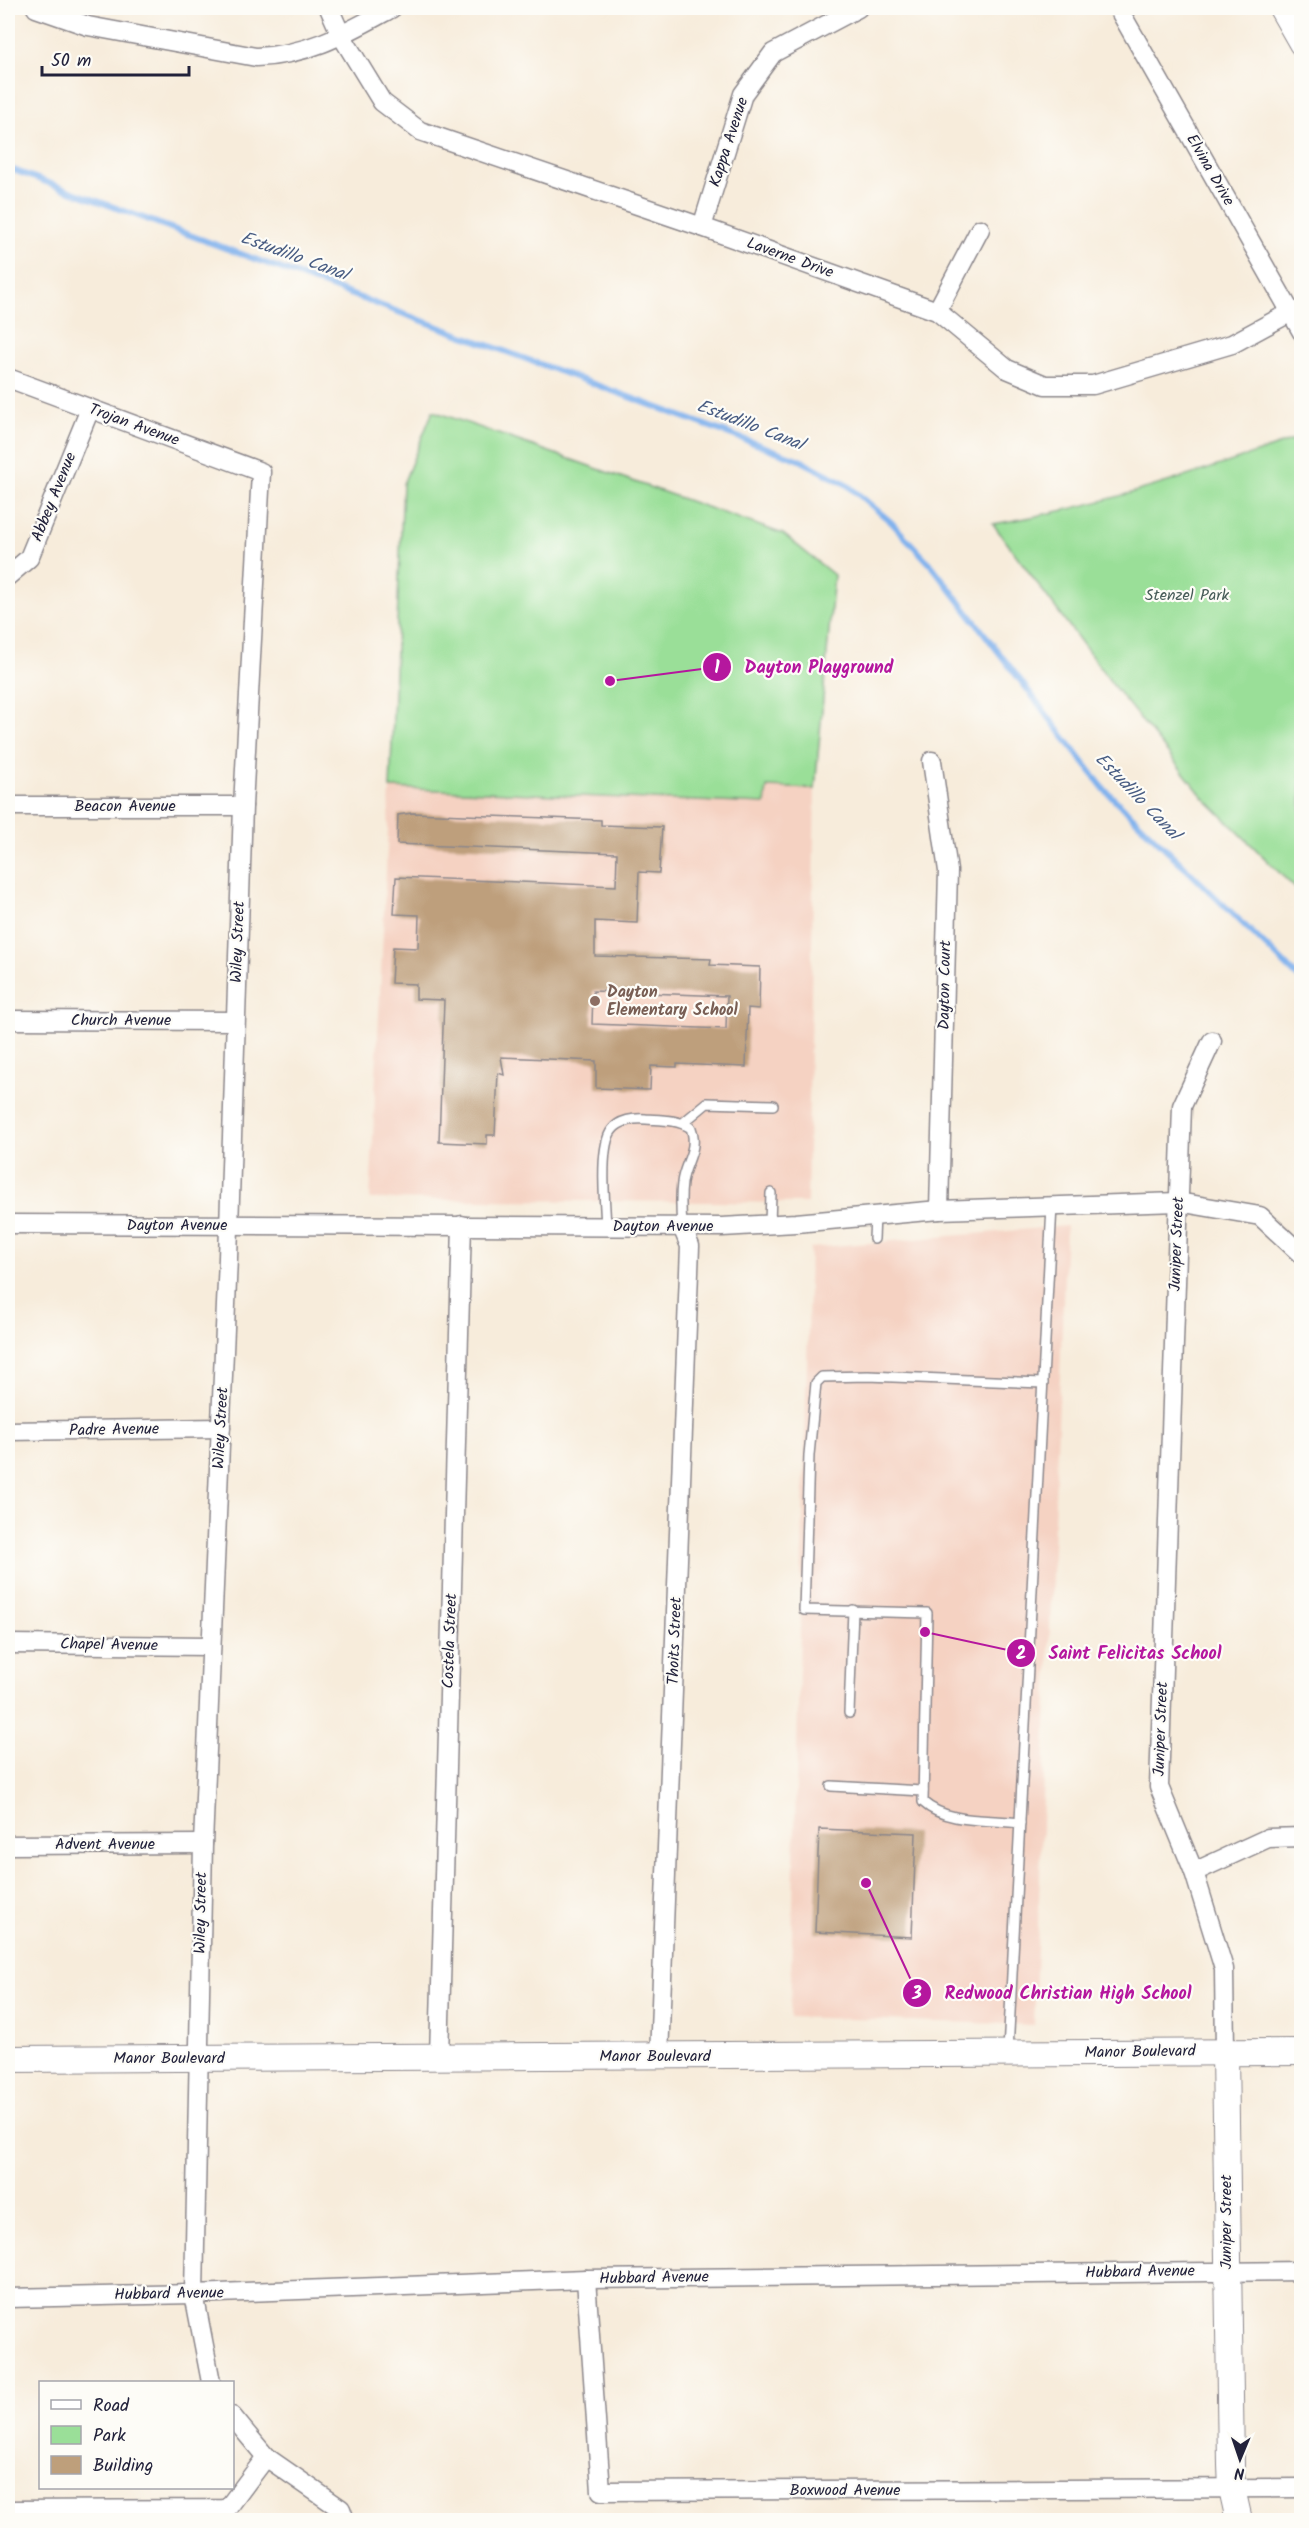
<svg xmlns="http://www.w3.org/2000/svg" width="1309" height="2528" viewBox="0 0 1309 2528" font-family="Kalam,sans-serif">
<rect width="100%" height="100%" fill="#fdfcf7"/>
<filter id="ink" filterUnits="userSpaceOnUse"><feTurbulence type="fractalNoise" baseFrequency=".0167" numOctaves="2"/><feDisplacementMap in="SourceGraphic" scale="12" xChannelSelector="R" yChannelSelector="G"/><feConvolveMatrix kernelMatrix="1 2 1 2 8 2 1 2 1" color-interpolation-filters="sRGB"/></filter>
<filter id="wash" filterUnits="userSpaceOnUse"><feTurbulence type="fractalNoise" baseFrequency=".008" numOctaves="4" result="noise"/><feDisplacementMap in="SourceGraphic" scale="24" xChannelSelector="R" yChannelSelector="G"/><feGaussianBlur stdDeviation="1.35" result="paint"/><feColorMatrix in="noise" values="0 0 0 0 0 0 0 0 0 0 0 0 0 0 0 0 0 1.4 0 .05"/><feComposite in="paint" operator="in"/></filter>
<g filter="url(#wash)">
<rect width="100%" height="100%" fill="#f7ecdb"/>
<g fill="#f5d2c2">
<path d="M767 787 815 789 807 1203 370 1199 390 788 765 804Z"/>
<path d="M1066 1226 1034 2025 790 2017 810 1248Z"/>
</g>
<g fill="#9adf98" stroke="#5e806a" stroke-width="1.5">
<path d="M433 411 783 534 834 575 815 789 767 787 765 804 390 788 403 484Z"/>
<path d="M1301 437H1302L1301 894 1204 798 1116 689 993 524C1099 507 1201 473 1301 437Z"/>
</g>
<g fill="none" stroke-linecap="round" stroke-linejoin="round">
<path stroke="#81b2ed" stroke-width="6" d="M8 168 800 460 846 484 891 522 933 567 1104 789 1302 981"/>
</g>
<g id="blocks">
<g fill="#be9f7b" fill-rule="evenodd">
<path d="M412 813 601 820V825L662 827 659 873 639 872 637 923 595 921V956L711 959 710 965 760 967 759 1009 748 1008 746 1067 677 1064V1067L651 1066 650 1090 596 1088V1061L501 1057 504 1075 498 1073 495 1135H487V1144L439 1142 444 1000 416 999V984L391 983 393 947 418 948 419 915 394 914 396 877 616 886 617 853 397 844 398 815ZM593 991 727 996 726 1029 592 1024Z"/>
<path d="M819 1829 916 1833 912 1937 815 1932Z"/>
</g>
</g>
</g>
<g filter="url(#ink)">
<use href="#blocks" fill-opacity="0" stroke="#8c878b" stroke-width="1.5"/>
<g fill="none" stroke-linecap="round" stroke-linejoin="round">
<g stroke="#8c878b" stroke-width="12">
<g id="lane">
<path d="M683 1123 707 1103 773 1105"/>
<path d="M770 1224 771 1193"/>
<path d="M606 1226C605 1205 599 1146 612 1130 619 1120 635 1118 646 1119 662 1120 677 1119 691 1128 699 1150 684 1163 682 1183 680 1198 681 1213 682 1227"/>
<path d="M874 1239 875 1216"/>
<path d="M849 1713 853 1610"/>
<path d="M831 1786 923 1791"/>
<path d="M1020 1823C989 1819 947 1824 923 1802L927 1613 804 1610 809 1455 816 1383 822 1377 868 1376 1043 1383"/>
<path d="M1008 2051 1052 1206"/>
</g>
</g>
<g stroke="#8c878b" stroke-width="21">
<g id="street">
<path d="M36 8 88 26 256 57C308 56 348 32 392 8"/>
<path d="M329 8 341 35 382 102 420 131 702 227 937 311 1007 369 1045 385H1093L1232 344 1291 312"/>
<path d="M1118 8 1302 332"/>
<path d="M702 227 743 94 773 53 858 8"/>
<path d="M937 311 980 229"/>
<path d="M8 378 261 472 243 806 228 1258 203 1844 194 2294 211 2382"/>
<path d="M8 576 29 558 90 409"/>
<path d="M932 761 948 871 939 1210"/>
<path d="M8 806H243"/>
<path d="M8 1020 235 1021"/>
<path d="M1212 1041 1182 1106 1159 1787 1194 1872 1224 1969 1225 2052"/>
<path d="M8 1224 722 1227 796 1223 939 1210 1178 1202 1260 1216 1302 1255"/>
<path d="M8 1431 221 1428"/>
<path d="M8 1644 210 1646"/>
<path d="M8 1845 203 1844"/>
<path d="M1194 1872 1268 1838 1302 1837"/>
<path d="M439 2057 462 1225"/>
<path d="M659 2057 690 1246 682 1227"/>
<path d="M586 2279 601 2491 1302 2488"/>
<path d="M8 2298 194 2294 586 2279 1302 2271"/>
<path d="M232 2416 266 2457 341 2509 345 2520"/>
<path d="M8 2510 227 2509 266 2457"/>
</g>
</g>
<g stroke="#8c878b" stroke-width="28">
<g id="secondary">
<path d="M1282 8 1302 43"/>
<path d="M1225 2052 1231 2465 1232 2489 1239 2520"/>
<path d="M8 2059 1302 2052"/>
</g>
</g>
<use href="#lane" stroke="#fff" stroke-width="9"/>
<use href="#street" stroke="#fff" stroke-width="18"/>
<use href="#secondary" stroke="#fff" stroke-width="26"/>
</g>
</g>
<circle fill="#8d6e63" stroke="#fdfcf7" stroke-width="2" cx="595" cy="1001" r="6"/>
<g text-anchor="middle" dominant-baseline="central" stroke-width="4.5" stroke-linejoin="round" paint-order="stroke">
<g font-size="16" fill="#22223b" stroke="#fdfcf7">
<text transform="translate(729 142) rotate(-72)">Kappa Avenue</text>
<text transform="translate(1210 170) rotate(60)">Elvina Drive</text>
<text transform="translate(790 258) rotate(20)">Laverne Drive</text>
<text transform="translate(134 425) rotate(20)">Trojan Avenue</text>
<text transform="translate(54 497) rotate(-68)">Abbey Avenue</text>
<text x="125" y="806">Beacon Avenue</text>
<text transform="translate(238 942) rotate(-88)">Wiley Street</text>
<text transform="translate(945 985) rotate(-89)">Dayton Court</text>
<text x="121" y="1020">Church Avenue</text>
<text x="177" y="1225">Dayton Avenue</text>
<text x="663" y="1226">Dayton Avenue</text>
<text transform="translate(1177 1244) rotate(-88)">Juniper Street</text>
<text transform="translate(221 1428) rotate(-87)">Wiley Street</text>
<text transform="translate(114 1430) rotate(-1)">Padre Avenue</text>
<text transform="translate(450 1641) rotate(-88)">Costela Street</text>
<text transform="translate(675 1641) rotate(-88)">Thoits Street</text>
<text transform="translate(109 1645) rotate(1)">Chapel Avenue</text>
<text transform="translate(1161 1729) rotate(-88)">Juniper Street</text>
<text x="105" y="1844">Advent Avenue</text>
<text transform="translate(201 1913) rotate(-89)">Wiley Street</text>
<text transform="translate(1140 2052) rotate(-1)">Manor Boulevard</text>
<text x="655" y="2056">Manor Boulevard</text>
<text x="169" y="2058">Manor Boulevard</text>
<text transform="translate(1226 2222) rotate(-90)">Juniper Street</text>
<text transform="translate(1140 2272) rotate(-1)">Hubbard Avenue</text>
<text transform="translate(654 2278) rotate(-1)">Hubbard Avenue</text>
<text transform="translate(169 2294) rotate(-1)">Hubbard Avenue</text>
<text x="845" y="2490">Boxwood Avenue</text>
</g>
<g font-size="16" fill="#465b57" stroke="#fdfcf7">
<text x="1187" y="595">Stenzel Park</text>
</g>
<g font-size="16" font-weight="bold" fill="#785e54" stroke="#fdfcf7" text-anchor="start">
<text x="607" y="992">Dayton<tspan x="607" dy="18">Elementary School</tspan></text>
</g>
<g font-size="18" font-style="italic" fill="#485c82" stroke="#fdfcf7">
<text transform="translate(294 257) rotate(20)">Estudillo Canal</text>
<text transform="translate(750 426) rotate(21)">Estudillo Canal</text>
<text transform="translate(1137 797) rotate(46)">Estudillo Canal</text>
</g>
</g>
<path fill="none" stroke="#b5179e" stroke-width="2" d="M610 681L717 667M925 1632L1021 1653M866 1883L917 1993"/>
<g fill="#b5179e" stroke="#fdfcf7" stroke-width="2">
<circle cx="610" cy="681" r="6"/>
<circle cx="925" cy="1632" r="6"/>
<circle cx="866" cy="1883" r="6"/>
<circle cx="717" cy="667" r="15"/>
<circle cx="1021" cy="1653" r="15"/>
<circle cx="917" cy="1993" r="15"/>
</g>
<g font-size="18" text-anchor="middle" font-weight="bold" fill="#fff">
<text x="717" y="673">1</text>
<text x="1021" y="1659">2</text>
<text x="917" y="1999">3</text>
</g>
<g font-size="18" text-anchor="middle" font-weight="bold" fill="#b5179e" stroke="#fdfcf7" stroke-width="4.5" stroke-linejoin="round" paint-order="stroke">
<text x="819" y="673">Dayton Playground</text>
<text x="1135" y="1659">Saint Felicitas School</text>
<text x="1068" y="1999">Redwood Christian High School</text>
</g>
<rect width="1309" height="2528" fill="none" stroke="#fdfcf7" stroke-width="30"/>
<rect x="39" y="2381" width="195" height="108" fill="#fdfcf7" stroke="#a5a5ac" stroke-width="1.5"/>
<rect x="51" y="2400" width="30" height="9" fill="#ffffff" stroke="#a5a5ac" stroke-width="1.5"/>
<text x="93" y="2411" font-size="18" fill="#22223b">Road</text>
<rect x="51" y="2426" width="30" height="18" fill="#9adf98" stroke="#a5a5ac" stroke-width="1.5"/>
<text x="93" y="2441" font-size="18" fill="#22223b">Park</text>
<rect x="51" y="2456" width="30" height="18" fill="#be9f7b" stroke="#a5a5ac" stroke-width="1.5"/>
<text x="93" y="2471" font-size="18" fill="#22223b">Building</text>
<g transform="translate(1240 2459) rotate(182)" stroke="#fdfcf7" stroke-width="4.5" paint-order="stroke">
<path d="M0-4.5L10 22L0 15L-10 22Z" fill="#22223b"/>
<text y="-9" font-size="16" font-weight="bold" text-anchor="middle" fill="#22223b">N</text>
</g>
<path d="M42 66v9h147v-9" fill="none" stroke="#22223b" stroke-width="3"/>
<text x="51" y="66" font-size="18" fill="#22223b" stroke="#fdfcf7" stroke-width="4.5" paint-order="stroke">50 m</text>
</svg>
